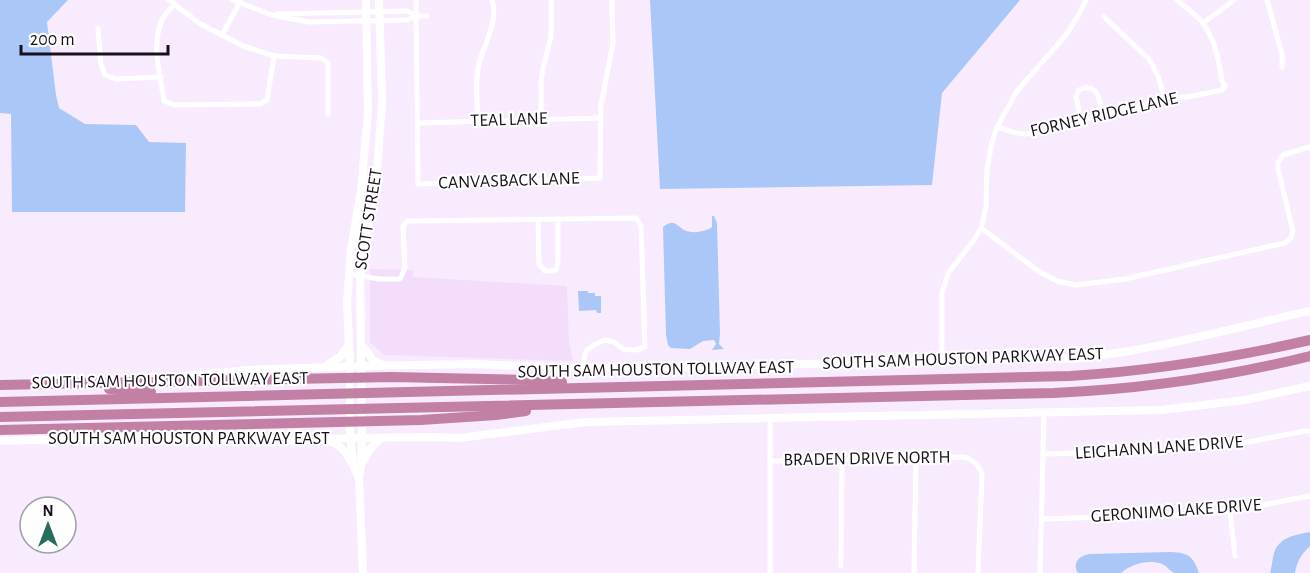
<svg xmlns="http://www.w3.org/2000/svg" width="1310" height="573" viewBox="0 0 1310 573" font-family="'Alegreya Sans',sans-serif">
<rect width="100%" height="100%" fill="#f9ebfe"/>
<path fill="#f3ddfb" d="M370 269 413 270V277L567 286 569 342 573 361 384 355 370 342Z"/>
<g fill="#abc7f8">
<path d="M0 0H68L47 22 56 95 59 108 85 124 136 125 149 142 186 143 185 212H12L11 114 0 113Z"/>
<path d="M650 0H1020L942 93 932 185 660 189Z"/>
<path d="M712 216H714L717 223 720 334 719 344 724 349 712 350 716 344 714 340 703 341 690 349 671 348 668 345 666 335 663 227C674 218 676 225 684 230 692 234 705 232 712 227Z"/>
<path d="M578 291H588V293H595V296H601V313H597L596 310 579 311Z"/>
<path d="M1310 532V546C1301 555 1297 561 1295 573H1270C1272 567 1272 560 1274 553 1279 537 1295 535 1310 532Z"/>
<path d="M1171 552C1189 553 1193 556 1199 573 1193 573 1179 573 1174 573 1170 571 1167 566 1162 564 1149 559 1131 564 1121 573H1078C1072 563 1079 556 1089 554Z"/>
</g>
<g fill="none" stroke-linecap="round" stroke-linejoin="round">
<g stroke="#fff" stroke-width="5">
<path d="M169 0 199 23 243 46 274 56 321 58 328 63V114"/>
<path d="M233 0 272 15 309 22 407 20 416 16H427"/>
<path d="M416 0 418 184 600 178 601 105 613 43 612 0"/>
<path d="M1267 0 1282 54V67"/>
<path d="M175 4C172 7 168 11 165 15 149 39 160 74 164 101L174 105 260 104 267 100 274 56"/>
<path d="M278 14 407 11 416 16"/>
<path d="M1103 16 1149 59 1158 76 1165 99"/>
<path d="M1203 23 1234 0"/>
<path d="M98 29 101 64 105 75 116 79 161 77"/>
<path d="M222 35 240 2"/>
<path d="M541 119V81L543 68 551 37V0"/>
<path d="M1081 120 1076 97 1079 90C1099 81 1099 101 1103 115"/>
<path d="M478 121C477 104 475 86 478 69 482 45 499 25 492 0"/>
<path d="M417 123 601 118"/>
<path d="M997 127 1016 133 1026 134 1133 108 1165 99 1188 97 1222 90 1225 86 1222 81C1219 61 1215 38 1202 22 1195 14 1185 7 1177 0"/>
<path d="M538 219 539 264 545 271 556 270 558 261V219"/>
<path d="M981 228 1038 271 1057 281 1075 285 1125 279 1285 243 1291 238 1293 231 1278 169V162L1283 155 1310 147"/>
<path d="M349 274 379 279H400L405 268 403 226 407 221 636 218 641 226 645 347 635 350 623 349 614 342 605 340 594 345 586 351 582 368"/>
<path d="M942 361V292L949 272 974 240 981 228 986 207 987 170 992 142 997 127 1017 91 1066 35 1078 16 1086 0"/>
<path d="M770 419V573"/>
<path d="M1043 454 1124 452 1180 450 1233 445 1305 431H1310"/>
<path d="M770 461 965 457C975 461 979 465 982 475L978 573"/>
<path d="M1230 511 1235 556"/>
<path d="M1041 519 1175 515 1230 511 1310 496"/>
<path d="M841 566 842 459"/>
<path d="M914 573 916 458"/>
<path d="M1040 573 1044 413"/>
</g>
<g stroke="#fff" stroke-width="8">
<path d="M362 345 373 360 381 364"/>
<path d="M327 365 340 357 348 345"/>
<path d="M183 376 249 370 362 366 472 364 582 368H621L1078 358C1156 350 1233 328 1310 311"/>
<path d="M328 440C340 445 345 450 351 462"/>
<path d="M0 441 159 436 266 442 350 438 434 437 459 438 586 422 1161 410 1245 400 1310 386"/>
<path d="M363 462C368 451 372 445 382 438"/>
<path d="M359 478 354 468 350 438V366L347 302 351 250 361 191 368 113 366 0"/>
<path d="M363 573 359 478 361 467 362 438 360 275 377 172 382 101 379 0"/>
</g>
<g stroke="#c280a5" stroke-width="10">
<path d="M0 385 392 377 529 380 562 382"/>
<path d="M109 389 151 392"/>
<path d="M0 402 1070 376C1151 371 1231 358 1310 340"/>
<path d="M0 417 1054 393C1141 389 1226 377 1310 356"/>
<path d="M0 430 421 420 496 415 526 411"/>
</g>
</g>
<g text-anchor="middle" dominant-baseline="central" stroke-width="4.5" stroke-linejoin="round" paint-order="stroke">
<g font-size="18" fill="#18101a" stroke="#fefefe">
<text transform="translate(1104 115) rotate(-13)">FORNEY RIDGE LANE</text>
<text transform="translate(509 120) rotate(-2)">TEAL LANE</text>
<text transform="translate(509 181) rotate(-2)">CANVASBACK LANE</text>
<text transform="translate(369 219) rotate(-81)">SCOTT STREET</text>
<text transform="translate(963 359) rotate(-2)">SOUTH SAM HOUSTON PARKWAY EAST</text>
<text transform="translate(656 370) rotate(-1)">SOUTH SAM HOUSTON TOLLWAY EAST</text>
<text transform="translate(170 381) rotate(-1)">SOUTH SAM HOUSTON TOLLWAY EAST</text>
<text x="189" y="439">SOUTH SAM HOUSTON PARKWAY EAST</text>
<text transform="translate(1159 448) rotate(-4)">LEIGHANN LANE DRIVE</text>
<text transform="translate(867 459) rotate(-1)">BRADEN DRIVE NORTH</text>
<text transform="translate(1176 511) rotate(-4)">GERONIMO LAKE DRIVE</text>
</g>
</g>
<g transform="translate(48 525)"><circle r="28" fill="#fefefe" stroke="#a29fa3" stroke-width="1.5"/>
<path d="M0-4.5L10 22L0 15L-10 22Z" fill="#286c5e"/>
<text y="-9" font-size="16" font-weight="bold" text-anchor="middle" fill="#18101a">N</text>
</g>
<path d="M21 45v9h147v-9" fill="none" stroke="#18101a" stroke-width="3"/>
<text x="30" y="45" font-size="18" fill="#18101a" stroke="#fefefe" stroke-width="4.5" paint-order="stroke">200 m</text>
</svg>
